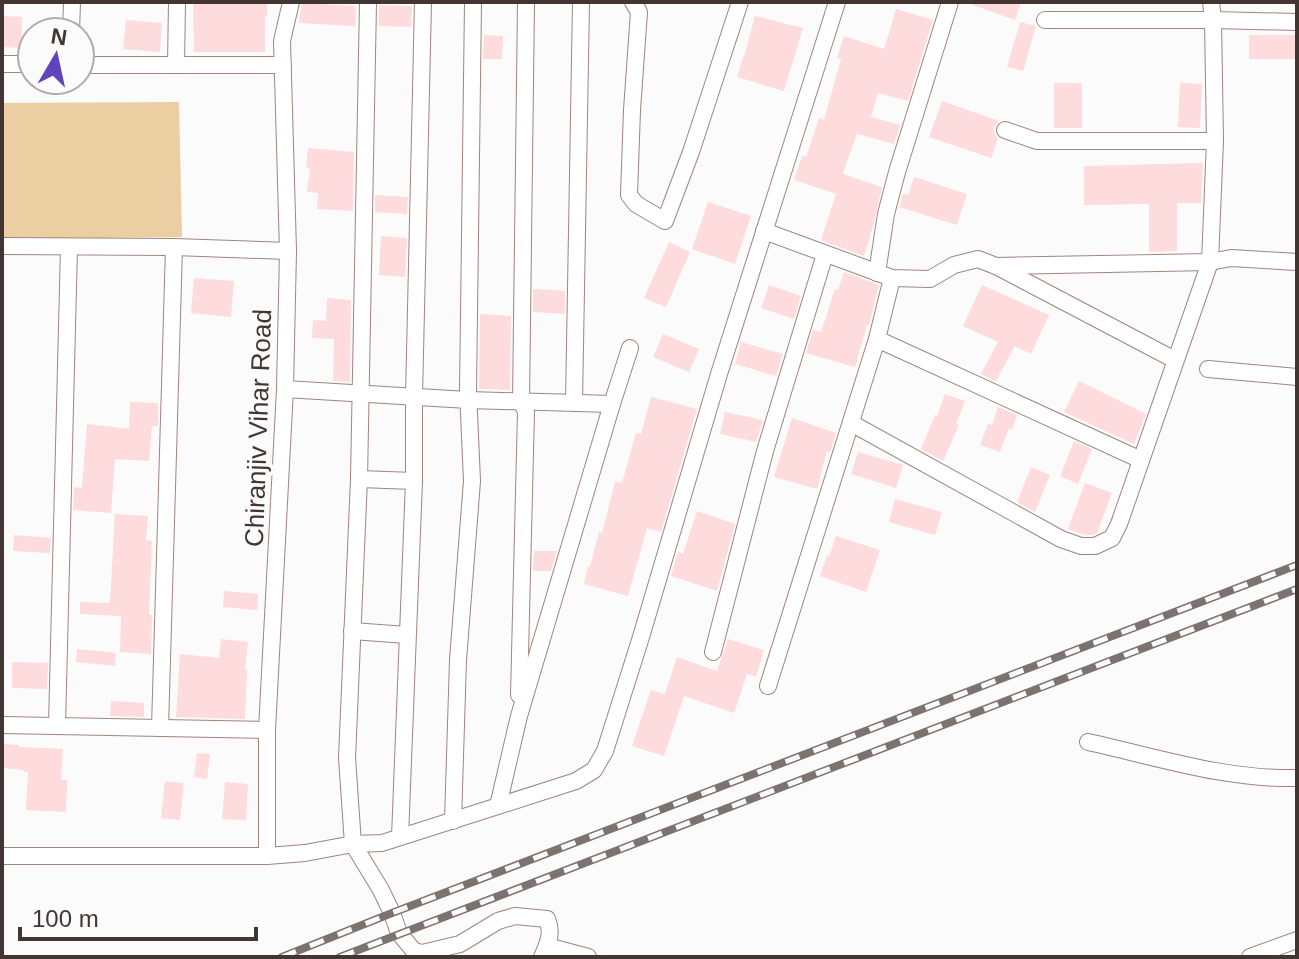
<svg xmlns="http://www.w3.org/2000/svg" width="1299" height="959" viewBox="0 0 1299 959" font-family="Arial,sans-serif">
<rect width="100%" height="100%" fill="#fbfbfb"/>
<path fill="#ebcea1" d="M179 102 182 237 2 239V103Z"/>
<g fill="#fedbdc">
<path d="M193 2H267V15H265V52H194Z"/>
<path d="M970 2H1021L1015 20 970 4Z"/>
<path d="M302 3 356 6 355 26 299 23Z"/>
<path d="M379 5 412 6 411 27 379 26Z"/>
<path d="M896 9 933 20 908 101 878 93 871 117 900 125 894 144 857 134 844 170 843 174 882 187 872 230 864 256 821 240 836 194 794 180 802 156 806 157 819 118 824 120 841 59 837 58 844 36 884 49Z"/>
<path d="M2 16 22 17 21 48 2 47Z"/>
<path d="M755 16 803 28 784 91 737 77 743 57H744Z"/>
<path d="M126 20 162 23 160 52 123 49Z"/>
<path d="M1020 22 1036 26 1023 71 1007 67Z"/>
<path d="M484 35 503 36 502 59H483Z"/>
<rect x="1249" y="35" width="47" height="24"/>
<rect x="1054" y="83" width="28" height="45"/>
<path d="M1180 83 1202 84 1200 128 1178 127Z"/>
<path d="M942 101 999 121 994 127V133L998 138 991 158 929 137Z"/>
<path d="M308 148 354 152 353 211 317 209 318 193 307 192 310 168 306 167Z"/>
<path d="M1203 163 1201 203H1177V251L1149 252V204L1084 205V166Z"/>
<path d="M914 177 967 194 957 225 899 207 903 194 908 195Z"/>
<path d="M375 195 408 197 407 214 375 212Z"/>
<path d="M708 202 751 216 735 264 692 249Z"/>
<path d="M381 236 407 238 405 277 379 275Z"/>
<path d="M669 242 690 252 666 307 644 298Z"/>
<path d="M844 272 879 285 869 325H867L855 367 806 353 813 330 821 332 835 289 838 290Z"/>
<path d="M194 278 234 281 231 317 191 313Z"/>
<path d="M769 285 801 296 794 319 761 308Z"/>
<path d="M982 285 1049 315 1031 354 1015 346 996 381 981 374 998 342 963 326Z"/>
<path d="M533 289 565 291V314L533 312Z"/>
<path d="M327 298 351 300 350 382 333 381 334 339 312 338 313 320 326 321Z"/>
<path d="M480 314 511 316 510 390 479 389Z"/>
<path d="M663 334 699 349 689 372 653 357Z"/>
<path d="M741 342 783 354 776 376 735 364Z"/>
<path d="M1079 381 1146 414 1134 444 1064 412Z"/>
<path d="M945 394 965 401 956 424 959 425 943 461 921 449 935 415 937 416Z"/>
<path d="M651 397 697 409 661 532 647 528 628 596 584 584 588 566 590 567 599 532 602 533 615 482 622 483 636 433 641 434Z"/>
<path d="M130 402 158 403V426H152L149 461 115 459 111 513 73 510 74 487 82 488 87 424 129 429Z"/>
<path d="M998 407 1017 415 1012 430 1009 428 1000 452 980 445 988 424 992 425Z"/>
<path d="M725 412 763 420 756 442 720 434Z"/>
<path d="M792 418 836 433 830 452 827 451 817 489 774 477Z"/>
<path d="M1074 441 1092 449 1078 484 1060 476Z"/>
<path d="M858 452 903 465 896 488 851 474Z"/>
<path d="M1031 467 1050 475 1035 512 1017 502Z"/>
<path d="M1085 483 1112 493 1097 533 1093 535H1085L1068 529Z"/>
<path d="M895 499 942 512 935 535 889 522Z"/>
<path d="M697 511 735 524 717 591 671 576 678 552 683 554Z"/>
<path d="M115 514 148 516 146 540 152 541 149 615H152L151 654 120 652 121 616 80 614V602L110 603Z"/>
<path d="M14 535 51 538 50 553 13 551Z"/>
<path d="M836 536 880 550 866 592 820 576 827 556 829 557Z"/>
<path d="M534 551H557L551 571H533Z"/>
<path d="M224 591 258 594 257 610 223 607Z"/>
<path d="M221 639 248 642 245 669H247L245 719 176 717 180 654 219 658Z"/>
<path d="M728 639 764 650 756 677 747 674 734 713 684 696 664 756 632 746 651 690 665 694 677 657 717 671Z"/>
<path d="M77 649 116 653 115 666 76 662Z"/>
<path d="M12 662 48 663 47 689 12 688Z"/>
<path d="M111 701 144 703V717L110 716Z"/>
<path d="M2 744 19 745V747L63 749 61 780H67L66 812 26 810 28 772H24V770L2 768Z"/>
<path d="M197 753 210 754 207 779 194 777Z"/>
<path d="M165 781 184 783 180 820 161 818Z"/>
<path d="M225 782 248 784 246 820 222 819Z"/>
</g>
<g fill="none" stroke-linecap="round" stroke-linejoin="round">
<g stroke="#a2847b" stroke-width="18">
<g id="minor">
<path d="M368 2 359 479 347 758 353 844 381 890 392 913 399 933 414 951 422 953 460 944 498 921 515 916 547 919C553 933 548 944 542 957"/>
<path d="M633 2 639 12 632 110 629 195 636 204 665 221 691 152 740 2"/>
<path d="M1211 2 1213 20 1215 141 1210 262 1231 258 1297 262"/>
<path d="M1045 20H1213L1297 22"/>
<path d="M71 32 72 2"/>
<path d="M2 64H32"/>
<path d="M80 65H283"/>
<path d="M176 65 177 2"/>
<path d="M1005 130 1037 141H1215"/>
<path d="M764 231 892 278 930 279 954 265 978 259 996 266 1175 360"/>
<path d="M2 246 174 247 288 251"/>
<path d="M877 273 886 214 897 172 950 2"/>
<path d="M877 339 1141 460"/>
<path d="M1208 369 1297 377"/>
<path d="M285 389 468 400 612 404"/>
<path d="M574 403 581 2"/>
<path d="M851 423 1061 539 1081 546H1095L1112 538 1119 524 1210 262 996 266"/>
<path d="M359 479 414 481"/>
<path d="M352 631 407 635"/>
<path d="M713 652 765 451 825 254"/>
<path d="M768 686 877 339 892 278"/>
<path d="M519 695 526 412 521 401 526 2"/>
<path d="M2 725 267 730"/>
<path d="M57 726 69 247"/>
<path d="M160 728 174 247"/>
<path d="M1088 742C1157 757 1226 780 1297 778"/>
<path d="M498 806 576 781 594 770 605 751 641 637 719 374 837 2"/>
<path d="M453 821 458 660 472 481 468 391 473 2"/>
<path d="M400 837 414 481V397L423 2"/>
<path d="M2 856H267L305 853 353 844 382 843 498 806 519 716 612 404 630 348"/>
<path d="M267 856V730L285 389 288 251 282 41 291 2"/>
<path d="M547 946 588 957"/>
<path d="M1250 957 1297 940"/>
</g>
</g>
<use href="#minor" stroke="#fff" stroke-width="16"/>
<g stroke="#7c7371" stroke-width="8">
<g id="rail">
<path d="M282 957 392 913 1297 565"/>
<path d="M340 957 1297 589"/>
</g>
</g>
<use href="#rail" stroke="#fbfbfb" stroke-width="5" stroke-dasharray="15" stroke-linecap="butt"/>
</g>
<g text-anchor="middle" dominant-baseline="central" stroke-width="8" stroke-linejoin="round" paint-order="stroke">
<g font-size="26" fill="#433632" stroke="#fbfbfb">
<text transform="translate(258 428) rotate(-88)">Chiranjiv Vihar Road</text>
</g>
</g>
<rect width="1299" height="959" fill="none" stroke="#433632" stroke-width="8"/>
<g transform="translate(56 56) rotate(9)"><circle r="38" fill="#fbfbfb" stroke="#b1acab" stroke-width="2"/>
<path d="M0-6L14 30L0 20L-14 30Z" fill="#6044bc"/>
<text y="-12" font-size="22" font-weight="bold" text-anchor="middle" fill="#433632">N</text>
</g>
<path d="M20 927v12h236v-12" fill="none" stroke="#433632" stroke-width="4"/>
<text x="32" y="927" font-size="24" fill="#433632" stroke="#fbfbfb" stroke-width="6" paint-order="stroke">100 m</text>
</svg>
